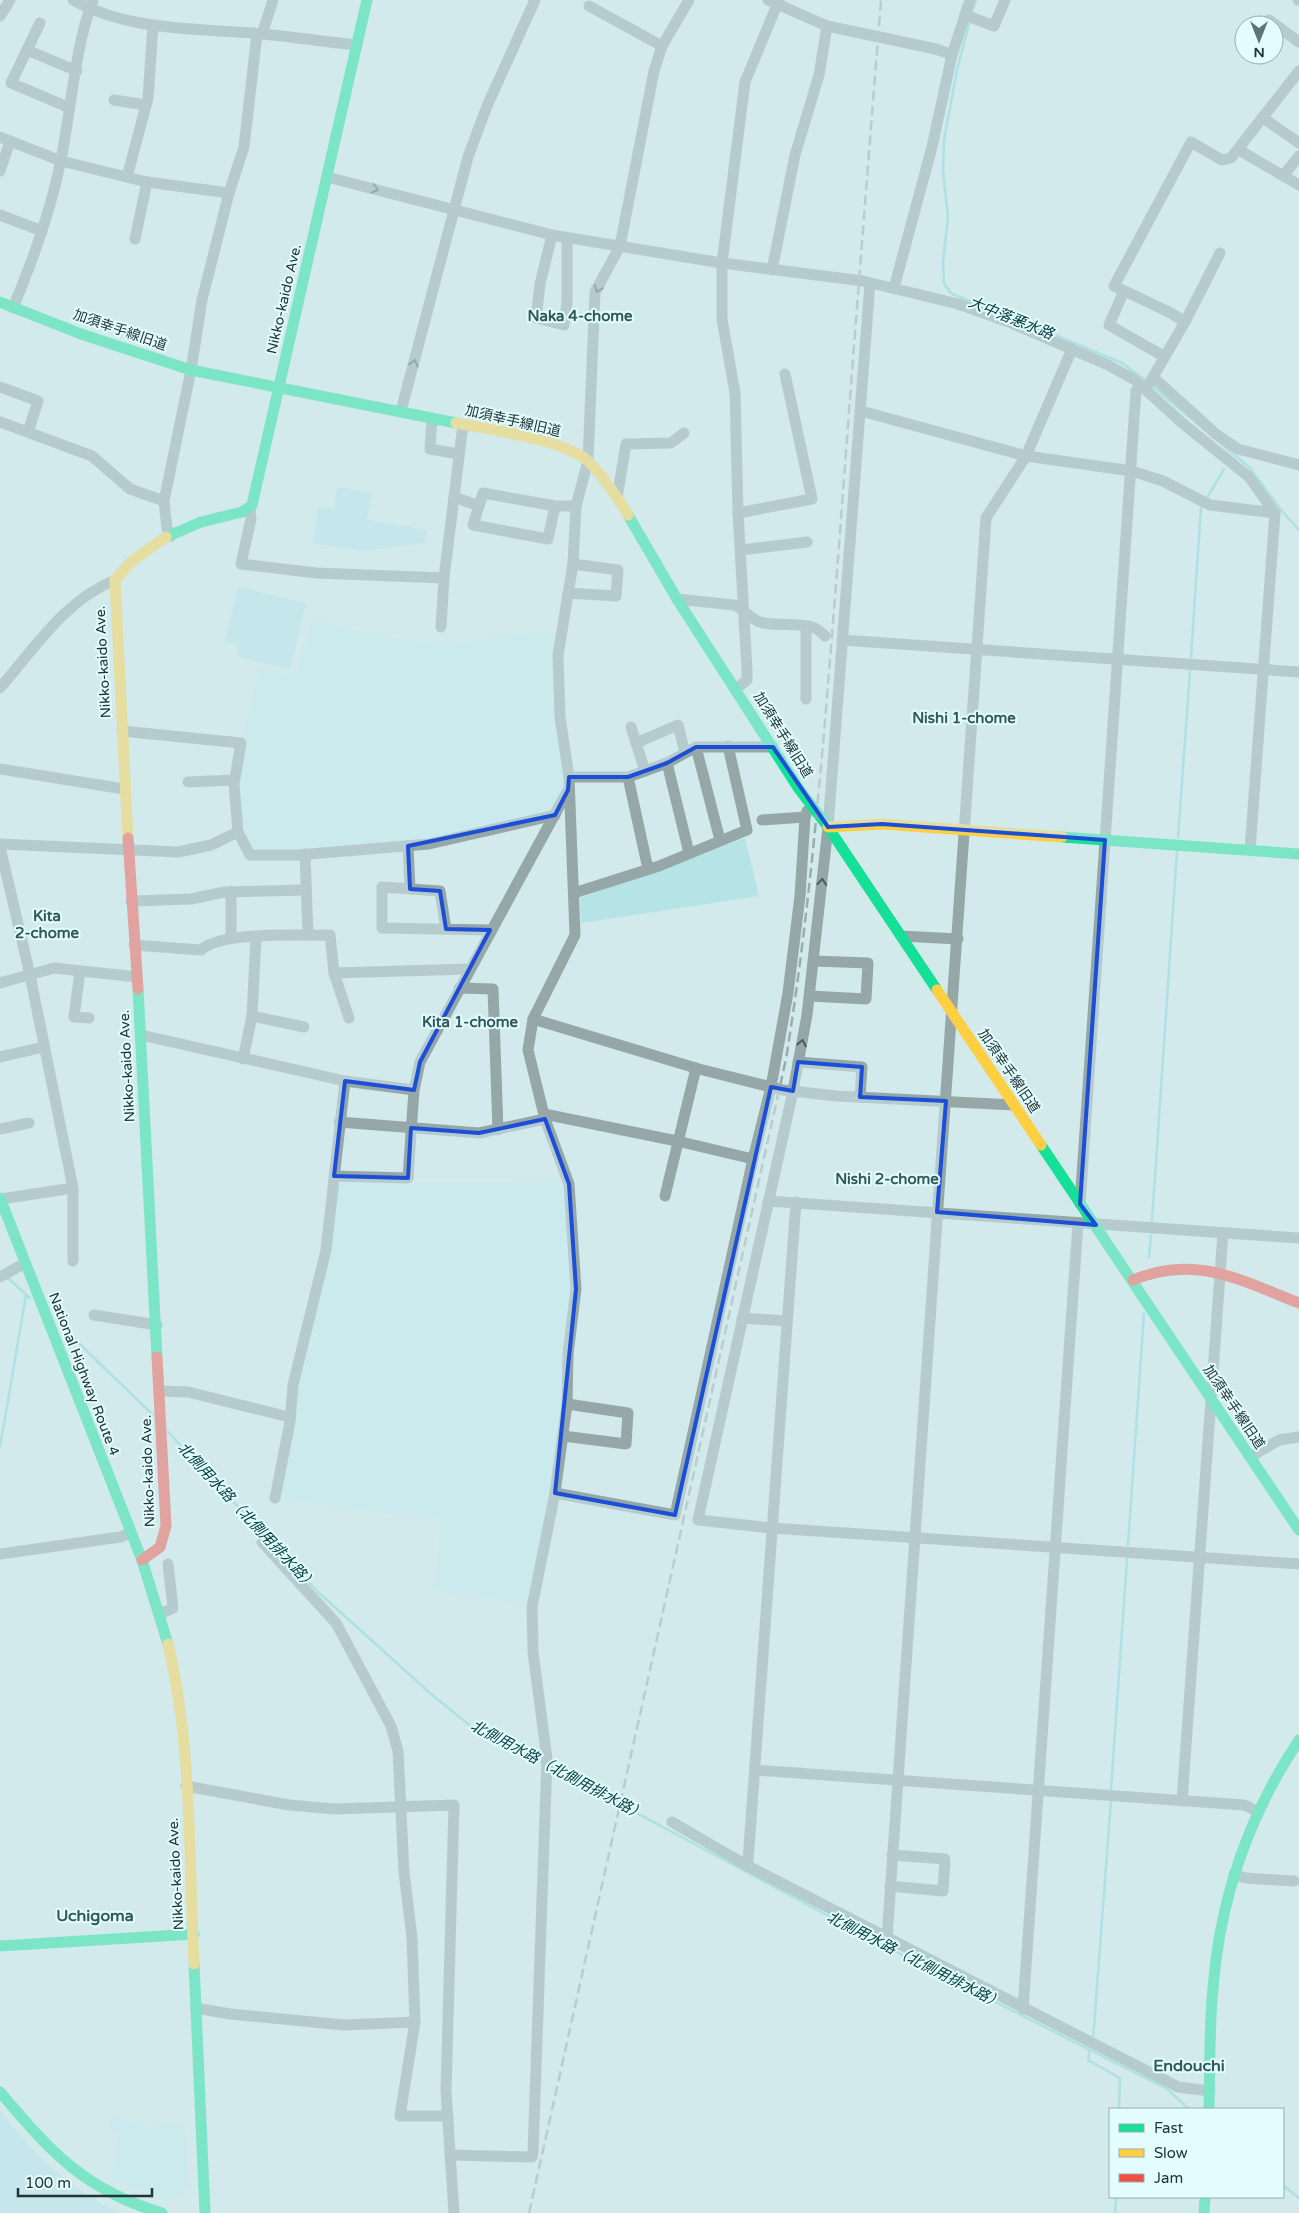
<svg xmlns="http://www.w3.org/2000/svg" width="1299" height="2213" viewBox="0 0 1299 2213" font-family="'Varela Round','Noto Sans JP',sans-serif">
<rect width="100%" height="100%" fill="#d2eaec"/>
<g fill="#c4ecef">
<path d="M313 618 375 636 445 645 536 632 554 633 553 665 564 788 553 810 439 837 283 851 253 849 243 832 239 767 246 745 242 737 260 668 296 677Z"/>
<path d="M564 1181 571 1279 562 1402 552 1489 528 1604 439 1591 435 1588 441 1518 380 1513 292 1500 282 1496 297 1415 293 1413 336 1182 480 1183Z"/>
<path d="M112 2114 126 2121 145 2124 146 2129H153V2123H185L188 2186 171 2202 110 2178 115 2163 118 2132 109 2129Z"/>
</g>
<g fill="#b6e3e6">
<path d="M337 487 372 493 367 520 428 530 425 543 360 551 313 543 319 506 334 509Z"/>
<path d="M238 587 306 603 290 669 237 656 239 645 225 642Z"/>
<path d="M745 838 759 896 581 923 580 898Z"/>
<path d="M0 2110C29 2150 75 2195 122 2213H0Z"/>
</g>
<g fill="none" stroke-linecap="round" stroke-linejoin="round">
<g stroke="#80d7dd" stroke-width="2.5">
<path d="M971 15 976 0"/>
<path d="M970 20 957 70 944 140 943 171 948 217 943 262 944 284 952 294 1003 314"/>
<path d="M1022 321 1122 363 1147 381"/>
<path d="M1151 385 1250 468 1281 510 1299 530"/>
<path d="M1208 496 1224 469"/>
<path d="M1191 657 1201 507"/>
<path d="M1178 837 1190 671"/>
<path d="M1152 1221 1177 851"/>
<path d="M1149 1257 1151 1235"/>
<path d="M8 1278 30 1298"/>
<path d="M60 1325 153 1415"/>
<path d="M168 1432 318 1592 430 1693 473 1728 544 1763"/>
<path d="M0 1447 26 1295"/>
<path d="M1128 1545 1144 1313"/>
<path d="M551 1767 877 1942 1167 2089 1189 2109"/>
<path d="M1111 1790 1127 1559"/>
<path d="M1093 2040 1111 1800"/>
<path d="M1090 2050 1088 2060 1120 2078 1119 2109"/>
<path d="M1283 2185 1299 2198"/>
<path d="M1115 2213 1116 2197"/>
</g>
<g stroke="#96a7a8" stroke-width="11">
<path d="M73 0C130 32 200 28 263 34 294 37 326 42 357 45"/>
<path d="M768 0 827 26 936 49 952 55 970 0"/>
<path d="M1298 0H1299"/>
<path d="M589 6 662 46"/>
<path d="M965 15 994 26 1005 0"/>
<path d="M0 16 10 0"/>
<path d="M1269 20 1299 42"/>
<path d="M40 23 11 83 70 108"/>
<path d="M262 34 273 0"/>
<path d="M27 50 77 71"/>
<path d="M114 100 146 105"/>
<path d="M1263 118 1299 143"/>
<path d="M0 137 61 161 147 182 229 193"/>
<path d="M1239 150 1299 185"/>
<path d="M0 171 10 141"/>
<path d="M1283 176 1299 156"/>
<path d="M127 177 148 98 153 25"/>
<path d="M327 177 552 235 722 263 863 281 958 304 1009 322 1108 365 1135 380 1181 422 1249 477 1275 513"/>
<path d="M0 215 42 231"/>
<path d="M552 235 540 284 536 318 564 325 567 302V238"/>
<path d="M135 239 147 182"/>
<path d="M772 270 795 155 819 75 827 26"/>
<path d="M870 283 828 827 807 1015 793 1091 698 1520 772 1528 1299 1564"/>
<path d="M894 288 932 147 952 55"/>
<path d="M1124 291 1109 325 1165 357"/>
<path d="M13 308C33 260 51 210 61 160 71 110 75 46 93 0"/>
<path d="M1185 322 1220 253"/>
<path d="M1153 377 1216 434 1238 449 1299 465"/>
<path d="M0 387 38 401 28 432"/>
<path d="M1146 389 1185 322 1171 313 1114 286 1191 142 1222 160 1231 158 1299 71"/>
<path d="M401 411 468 157 487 106 535 0"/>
<path d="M861 411 1026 456 1132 471 1163 481 1210 505 1275 513 1250 850"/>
<path d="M432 418 430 449 459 454"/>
<path d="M0 422 92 456 130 489 164 501"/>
<path d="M454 497 479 506"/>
<path d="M617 498 626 444 671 443 684 433"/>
<path d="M555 506 548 539 473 525 483 493 555 506H576"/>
<path d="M250 509 251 519 241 564 316 573 444 578 463 425"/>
<path d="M738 513 812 499 785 374"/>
<path d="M171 536 167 528 164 501 191 370 202 300 229 193 244 147 257 34"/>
<path d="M741 550 807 542"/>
<path d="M568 593 616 596 618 570 573 564"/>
<path d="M677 599 734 605C745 609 748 618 760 622 777 627 796 622 812 627 816 628 822 633 825 636"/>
<path d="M441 627 444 578"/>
<path d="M806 627V699"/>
<path d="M842 640 1299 672"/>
<path d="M0 688C34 649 65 600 115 580"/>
<path d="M736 689 747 680V670L738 513 735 393 722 319V263L745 82 779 0"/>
<path d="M631 727 645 771"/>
<path d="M636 743 678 725 685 753"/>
<path d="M696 747 720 840"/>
<path d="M667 763 689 853"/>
<path d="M0 769 124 789"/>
<path d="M569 777H628L667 763 696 747H773"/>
<path d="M628 777 648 869"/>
<path d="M188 782 234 780"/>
<path d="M762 820 805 817 807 811"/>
<path d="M238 832 250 855H298L429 844 555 815"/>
<path d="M0 844 178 852 211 845 238 832 234 784 241 743 122 731"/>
<path d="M408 846 410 889"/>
<path d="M0 847 30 975 73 1188V1261"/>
<path d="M305 854 308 935"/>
<path d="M231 891V938"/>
<path d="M574 893 659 866 747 830 728 746"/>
<path d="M131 901 191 899 224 892 306 890"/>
<path d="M446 929 440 891 382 887V928L490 930"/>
<path d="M901 936 958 939"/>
<path d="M256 937 252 1016 304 1027"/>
<path d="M134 945 201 950C220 931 301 936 330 935L334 973 349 1018"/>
<path d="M80 971 74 1017 89 1018"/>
<path d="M334 973 469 969"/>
<path d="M0 983 54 968 137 977"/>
<path d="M459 988 493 989 498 1130"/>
<path d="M810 996 866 999 868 963 814 961"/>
<path d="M533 1019 699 1069 783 1090 837 1096 1014 1105"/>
<path d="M141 1035 345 1081 414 1090"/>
<path d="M0 1057 44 1047"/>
<path d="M243 1059 252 1016"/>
<path d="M798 1062 862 1067 860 1097"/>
<path d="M544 1114 677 1141 753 1159"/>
<path d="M339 1122 479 1133 545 1119"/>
<path d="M0 1129 29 1123"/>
<path d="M334 1176 408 1178 414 1090 420 1062 567 792"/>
<path d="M665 1196 696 1068"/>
<path d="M1 1199 73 1188"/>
<path d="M768 1201 1299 1238"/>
<path d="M1080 1204 1136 391 1141 385"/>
<path d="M0 1277 25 1263"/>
<path d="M94 1315 157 1325"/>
<path d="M742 1318 787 1321"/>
<path d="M160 1391 188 1392 289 1417"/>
<path d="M563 1436 626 1444 628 1413 567 1404"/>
<path d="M1250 1457 1279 1440 1299 1437"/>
<path d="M555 1493 675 1515 753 1159 771 1087 788 993 800 896 805 817"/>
<path d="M275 1498 290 1422 293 1385 326 1250 345 1081"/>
<path d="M0 1554 120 1537 131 1533"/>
<path d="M160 1614 173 1608 168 1564"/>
<path d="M755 1770 1244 1805 1257 1811"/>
<path d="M186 1786 289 1805 335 1809 454 1805 446 2091 454 2213"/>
<path d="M1182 1801 1223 1233"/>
<path d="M672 1822 746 1865 1178 2087 1210 2091"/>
<path d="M746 1865 748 1861 796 1202"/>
<path d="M1234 1874 1245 1878 1294 1881"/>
<path d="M890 1886 943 1891 945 1859 892 1855"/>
<path d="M887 1938 986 518 1026 456 1072 349"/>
<path d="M196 2008 230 2014 344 2025 415 2022 412 1938 404 1872 398 1751 391 1726 336 1623 262 1542"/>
<path d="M1023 2009 1078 1223"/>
<path d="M415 2022 400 2116H448"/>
<path d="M450 2155 532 2157 533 2153 547 1759 533 1652 532 1607 555 1493 567 1404 568 1354 576 1289 569 1184 545 1119 528 1050 533 1019 575 935 569 777 560 717 558 655 573 564 576 506 588 461 595 292 620 246 654 71 662 46 689 0"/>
</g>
<g stroke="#16e098" stroke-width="11">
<path d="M0 302 81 334 191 370 456 423"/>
<path d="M628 515 677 599 799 789 828 827 937 990"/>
<path d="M166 537 201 522 242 512 252 505 367 0"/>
<path d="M1062 837 1299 854"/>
<path d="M138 989 157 1357"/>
<path d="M1041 1145 1299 1530"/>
<path d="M0 1198 142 1560 168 1644"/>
<path d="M0 1946 194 1934"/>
<path d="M194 1964 205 2213"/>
<path d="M0 2092C51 2152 84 2190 162 2213"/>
<path d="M1209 2109C1210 2069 1209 2028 1213 1988 1220 1898 1249 1815 1299 1740"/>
<path d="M1204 2213 1205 2197"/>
</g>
<g stroke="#ffcf43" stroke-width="11">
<path d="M456 423C489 430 565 439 589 462 604 477 617 497 628 515"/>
<path d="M828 827 882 824 1062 837"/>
<path d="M128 838 115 580 132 561 166 537"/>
<path d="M937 990 1041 1145"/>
<path d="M168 1644C192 1743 189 1861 194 1964"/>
</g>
<g stroke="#f24e42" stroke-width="11">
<path d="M128 838 138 989"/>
<path d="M1133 1280C1196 1254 1240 1280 1299 1303"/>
<path d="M142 1560 160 1547 166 1526 157 1357"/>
</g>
<path stroke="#9bacad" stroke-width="2.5" stroke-dasharray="10 5" stroke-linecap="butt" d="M529 2213 786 1059C814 885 826 708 840 533 853 355 867 178 881 0"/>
</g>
<defs><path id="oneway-chevron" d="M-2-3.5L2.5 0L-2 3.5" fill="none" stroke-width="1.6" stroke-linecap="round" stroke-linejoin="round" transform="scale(1.25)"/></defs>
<g stroke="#4b5c5d">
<use href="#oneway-chevron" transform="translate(375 189) rotate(14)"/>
<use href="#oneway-chevron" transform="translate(598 289) rotate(110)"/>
<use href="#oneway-chevron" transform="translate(414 363) rotate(-76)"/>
<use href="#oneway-chevron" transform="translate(822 882) rotate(-85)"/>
<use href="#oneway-chevron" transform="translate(802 1043) rotate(-79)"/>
</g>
<path d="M0 0H1299V2213H0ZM696 747H773L828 827 882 824 1105 840 1080 1204 1096 1225 937 1212 946 1101 860 1097 862 1067 798 1062 793 1091 771 1087 675 1515 555 1493 576 1289 569 1184 545 1119 479 1133 411 1128 408 1178 334 1176 345 1081 414 1090 420 1062 490 930 446 929 440 891 410 889 408 846 555 815 568 790 569 777H628L667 763Z" fill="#d2eaec" fill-opacity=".55" fill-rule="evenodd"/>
<path fill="none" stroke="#1d4ed8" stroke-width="4" stroke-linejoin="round" d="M696 747H773L828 827 882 824 1105 840 1080 1204 1096 1225 937 1212 946 1101 860 1097 862 1067 798 1062 793 1091 771 1087 675 1515 555 1493 576 1289 569 1184 545 1119 479 1133 411 1128 408 1178 334 1176 345 1081 414 1090 420 1062 490 930 446 929 440 891 410 889 408 846 555 815 568 790 569 777H628L667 763Z"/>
<g text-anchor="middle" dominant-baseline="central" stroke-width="4" stroke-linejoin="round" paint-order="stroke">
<g font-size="14" fill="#223435" stroke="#e3fdff">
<text transform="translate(284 299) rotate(-77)">Nikko-kaido Ave.</text>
<text transform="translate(120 330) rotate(19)">加須幸手線旧道</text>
<text transform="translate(513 421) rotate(13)">加須幸手線旧道</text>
<text transform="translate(103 662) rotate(-93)">Nikko-kaido Ave.</text>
<text transform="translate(783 735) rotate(58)">加須幸手線旧道</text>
<text transform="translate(127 1066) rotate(-93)">Nikko-kaido Ave.</text>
<text transform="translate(1009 1071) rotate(56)">加須幸手線旧道</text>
<text transform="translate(84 1374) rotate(69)">National Highway Route 4</text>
<text transform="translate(1234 1407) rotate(56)">加須幸手線旧道</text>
<text transform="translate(148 1471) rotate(-92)">Nikko-kaido Ave.</text>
<text transform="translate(176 1874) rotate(-93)">Nikko-kaido Ave.</text>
</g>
<g font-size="15" font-weight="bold" fill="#31585b" stroke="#e3fdff">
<text x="580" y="316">Naka 4-chome</text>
<text x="964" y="718">Nishi 1-chome</text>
<text x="47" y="916">Kita<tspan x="47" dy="17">2-chome</tspan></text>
<text x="470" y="1022">Kita 1-chome</text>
<text x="887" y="1179">Nishi 2-chome</text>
</g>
<g font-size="15" font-style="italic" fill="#094043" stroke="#e3fdff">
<text transform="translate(1011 318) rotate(22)">大中落悪水路</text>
<text transform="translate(247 1516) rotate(47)">北側用水路（北側用排水路）</text>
<text transform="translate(558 1770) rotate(28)">北側用水路（北側用排水路）</text>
<text transform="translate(915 1960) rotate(27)">北側用水路（北側用排水路）</text>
</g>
<g font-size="16" font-weight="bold" fill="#31585b" stroke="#e3fdff">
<text x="95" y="1916">Uchigoma</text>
<text x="1189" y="2066">Endouchi</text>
</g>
</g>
<rect x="1109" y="2108" width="175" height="90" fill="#e3fdff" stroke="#96adae"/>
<rect x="1119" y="2124" width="25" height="8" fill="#16e098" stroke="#96adae"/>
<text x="1154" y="2133" font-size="15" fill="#223435">Fast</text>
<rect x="1119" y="2149" width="25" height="8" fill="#ffcf43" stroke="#96adae"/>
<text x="1154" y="2158" font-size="15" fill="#223435">Slow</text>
<rect x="1119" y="2174" width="25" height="8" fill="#f24e42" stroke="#96adae"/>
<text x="1154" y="2183" font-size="15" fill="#223435">Jam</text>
<g transform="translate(1259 40) rotate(180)"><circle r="24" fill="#e3fdff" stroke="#96adae"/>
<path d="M0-4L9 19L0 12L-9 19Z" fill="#607475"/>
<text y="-8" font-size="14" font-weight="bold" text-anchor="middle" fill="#223435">N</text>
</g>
<path d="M18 2188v8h134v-8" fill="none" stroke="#223435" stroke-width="2.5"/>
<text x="25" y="2188" font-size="15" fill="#223435" stroke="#e3fdff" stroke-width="4" paint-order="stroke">100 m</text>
</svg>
